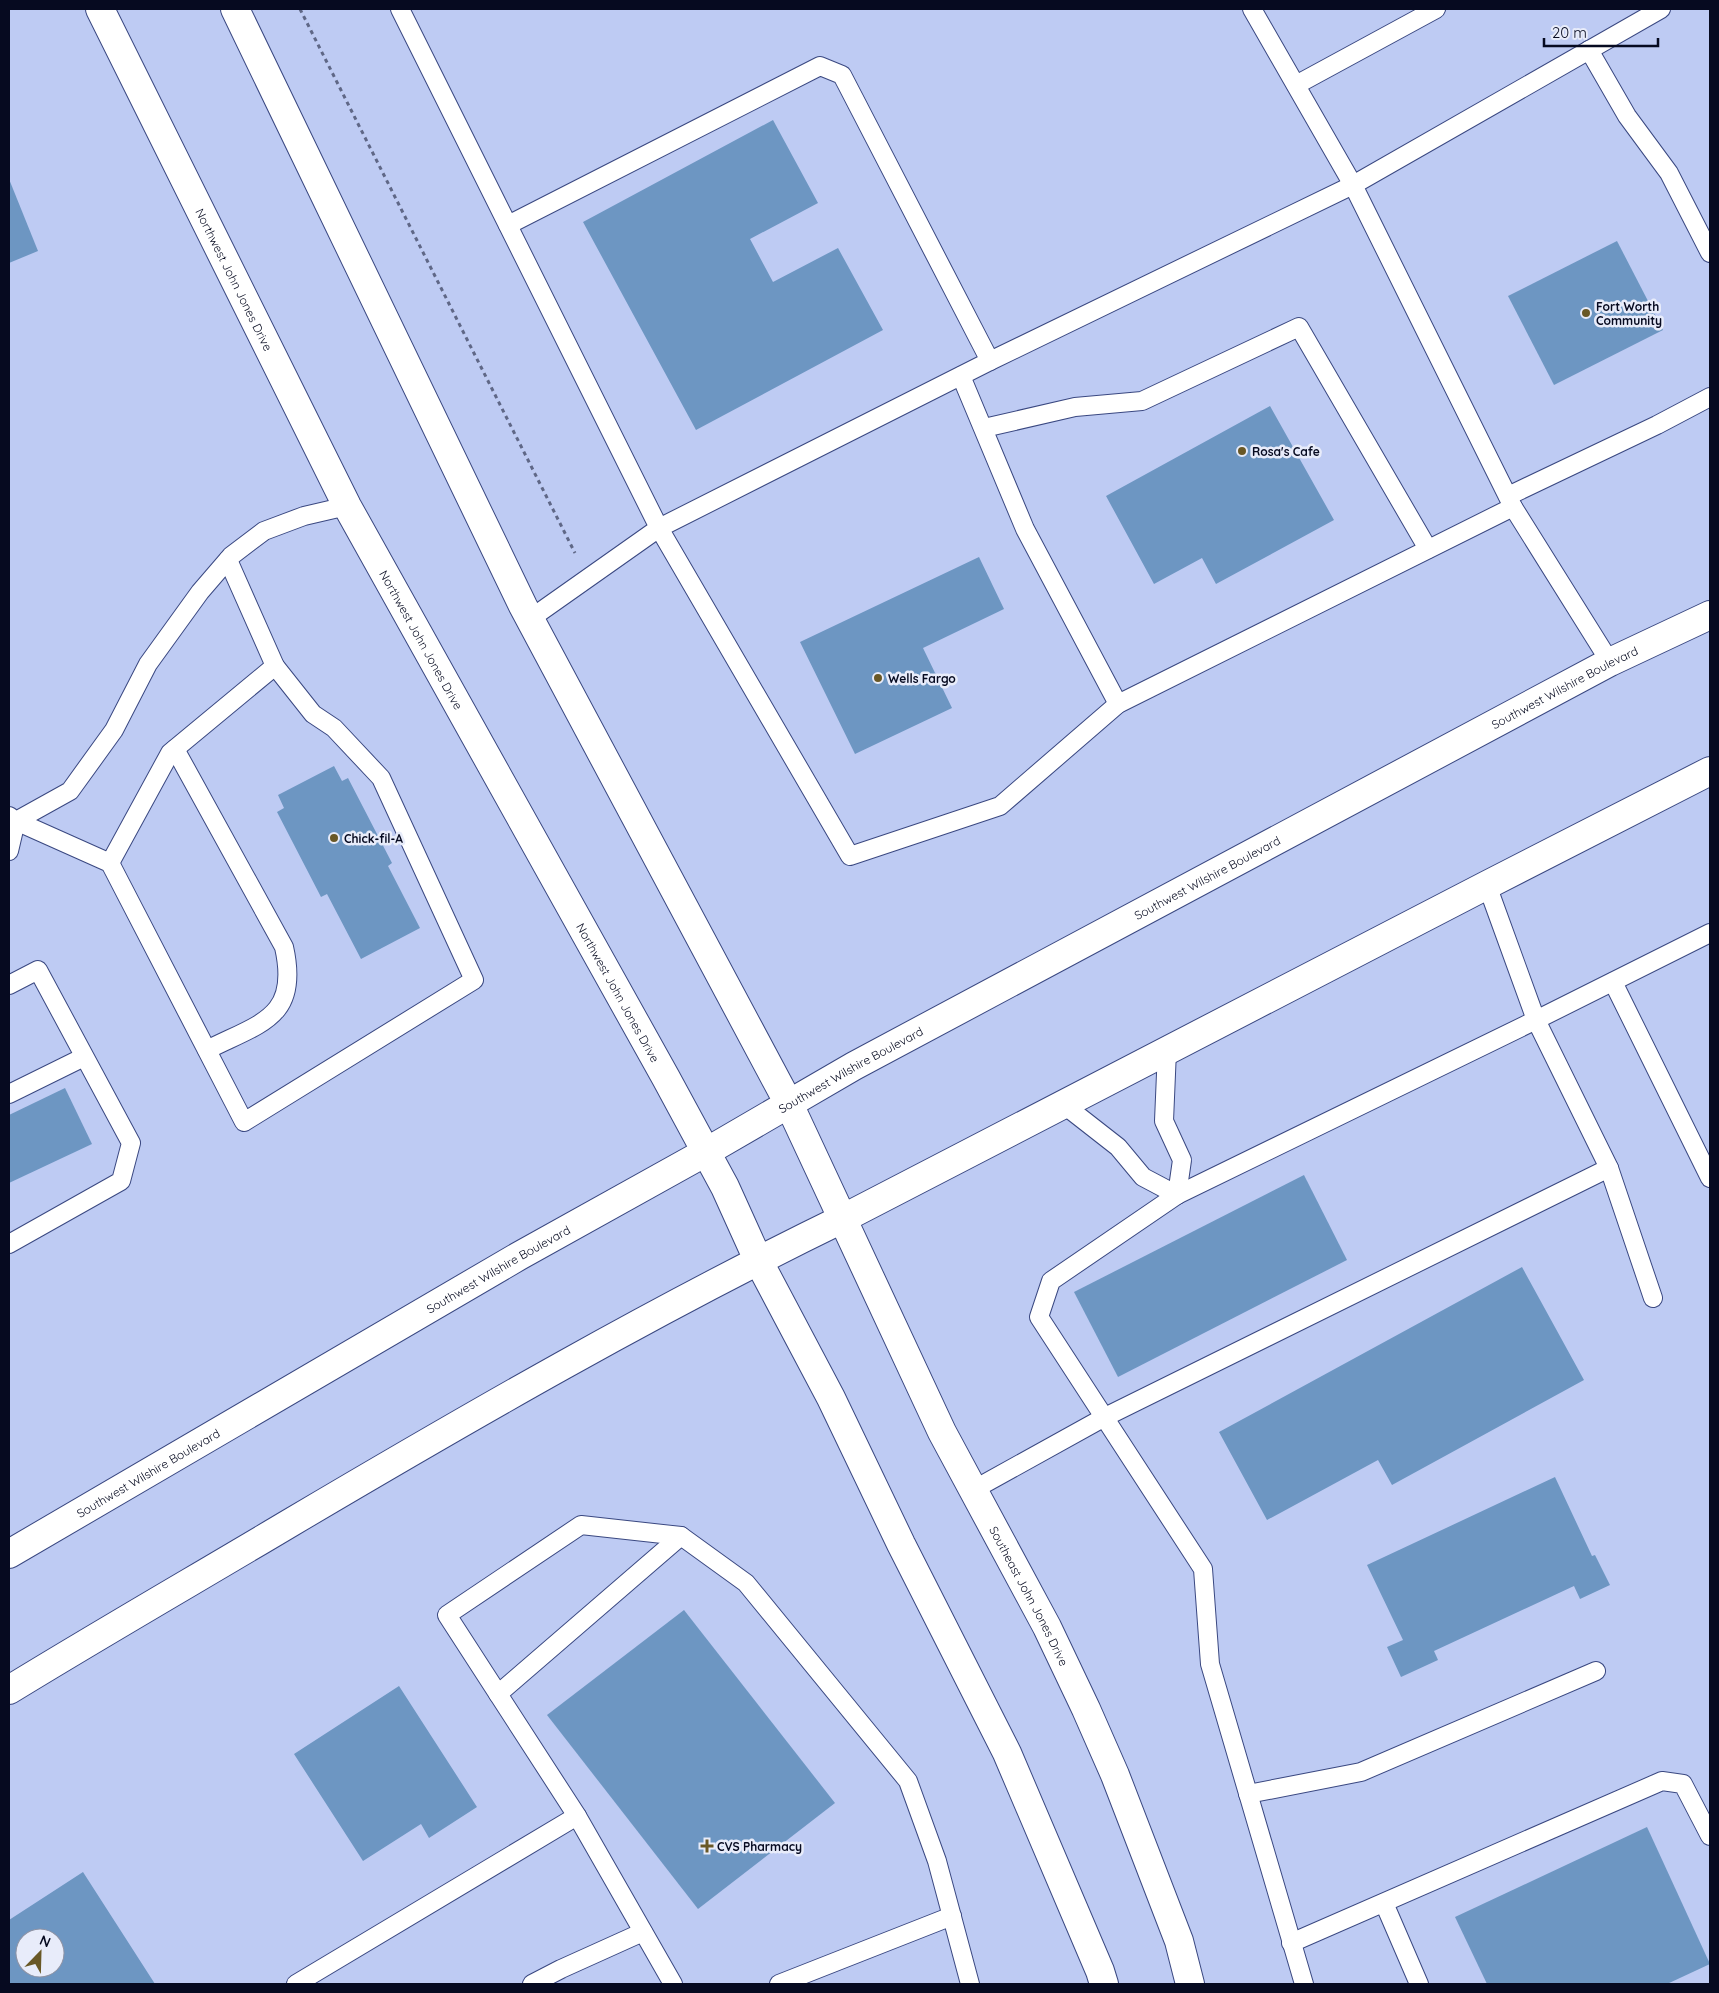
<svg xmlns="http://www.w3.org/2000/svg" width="1719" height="1993" viewBox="0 0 1719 1993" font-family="Quicksand,sans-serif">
<rect width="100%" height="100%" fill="#becbf3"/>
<g fill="#6d96c2" fill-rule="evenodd">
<path d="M773 120 818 203 750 239 773 282 838 248 883 330 696 430 583 222Z"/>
<path d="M9 179 38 251 9 263Z"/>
<path d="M1617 241 1663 330 1554 385 1508 296Z"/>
<path d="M1270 406 1334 520 1216 584 1202 558 1154 584 1106 496Z"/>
<path d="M979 557 1004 609 923 648 952 708 855 754 800 642Z"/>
<path d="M334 766 342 781 348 778 392 863 388 866 420 928 361 959 327 894 321 897 277 812 284 808 278 795Z"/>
<path d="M65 1088 92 1144 9 1183V1115Z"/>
<path d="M1304 1175 1347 1260 1118 1377 1074 1292Z"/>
<path d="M1522 1267 1584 1380 1392 1485 1378 1460 1267 1520 1219 1432Z"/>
<path d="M1555 1477 1592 1556 1595 1555 1610 1585 1580 1599 1574 1586 1434 1651 1438 1660 1401 1677 1387 1647 1403 1640 1367 1565Z"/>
<path d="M684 1610 835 1803 698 1909 547 1715Z"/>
<path d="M399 1686 477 1807 429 1838 421 1824 363 1861 294 1754Z"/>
<path d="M1647 1827 1710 1964 1667 1984H1487L1455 1917Z"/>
<path d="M83 1872 155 1984H9V1920ZM25 1938H55V1968H25Z"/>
</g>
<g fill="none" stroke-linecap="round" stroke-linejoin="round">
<g stroke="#3a4881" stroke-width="20">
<g id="service">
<path d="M400 9 659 528 530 619"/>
<path d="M1252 9 1353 185 1513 507 1610 662"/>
<path d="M1589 50 1627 116 1669 173 1710 253"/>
<path d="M1296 85 1436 9"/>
<path d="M508 225 820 66 842 75 990 361"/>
<path d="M961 376 1025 529 1118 704"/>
<path d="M984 428 1075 407 1142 401 1299 327 1428 549"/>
<path d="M1508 496 1657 425 1710 397"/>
<path d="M1513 507 1118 704 1000 806 850 856 659 528 990 361 1353 185 1661 9"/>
<path d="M175 749 284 947C300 1018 260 1023 207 1050"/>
<path d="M9 816 16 821 70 791 114 730 148 664 200 592 231 556 264 531 304 516 347 506"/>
<path d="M9 851 16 821 110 863 244 1122 474 980 381 778 334 728 313 714 275 666 228 560"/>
<path d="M110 863 170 753 275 666"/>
<path d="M1613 982 1710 1178"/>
<path d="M9 985 38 970 131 1143 121 1181 9 1244"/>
<path d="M1167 1050 1164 1121 1182 1160 1177 1195"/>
<path d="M9 1094 84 1057"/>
<path d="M1063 1104 1118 1147 1143 1177 1177 1195"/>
<path d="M1609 1168 1653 1298"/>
<path d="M973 1490 1103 1418 1609 1168 1536 1020 1487 885"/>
<path d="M498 1694 681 1536"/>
<path d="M1248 1794 1361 1772 1596 1671"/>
<path d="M1384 1903 1419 1984"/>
<path d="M1291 1943 1662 1781 1683 1784 1710 1836"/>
<path d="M296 1984 577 1816"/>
<path d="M532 1984 561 1969 643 1932"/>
<path d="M673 1984 577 1816 447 1615 581 1525 681 1536 746 1583 908 1781 937 1861 970 1984"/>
<path d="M779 1984 952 1916"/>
<path d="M1304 1984 1210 1664 1203 1569 1039 1317 1051 1281 1177 1195 1536 1020 1710 933"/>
</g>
</g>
<g stroke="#3a4881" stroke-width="30">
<g id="secondary">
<path id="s1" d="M100 9 347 506 666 1078 725 1187 758 1260 831 1398 901 1544 1007 1753 1100 1971 1104 1984"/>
<path id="s2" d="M235 9 523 606 789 1104 942 1432 1047 1627 1086 1709 1115 1775 1179 1941 1190 1984"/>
</g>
</g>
<g stroke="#3a4881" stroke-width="30">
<g id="primary">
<path id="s3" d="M9 1554 519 1256 706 1152 854 1066 1610 662 1710 615"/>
<path d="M9 1690C102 1633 196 1579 290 1523 471 1416 653 1311 842 1219L1487 885 1710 771"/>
</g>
</g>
<path stroke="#5f6786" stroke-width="3" stroke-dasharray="4 4" stroke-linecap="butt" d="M300 9 575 553"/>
<use href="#service" stroke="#fff" stroke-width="18"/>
<use href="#secondary" stroke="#fff" stroke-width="28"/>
<use href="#primary" stroke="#fff" stroke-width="28"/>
</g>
<g fill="#695826" stroke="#e8ecfa" stroke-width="2">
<circle cx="1586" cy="313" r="5"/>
<circle cx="1242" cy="451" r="5"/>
<circle cx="878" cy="678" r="5"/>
<circle cx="334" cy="838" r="5"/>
<path d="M704.5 1838.5h5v5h5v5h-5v5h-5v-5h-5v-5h5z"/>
</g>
<g text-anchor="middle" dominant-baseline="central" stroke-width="5" stroke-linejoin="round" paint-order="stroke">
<g font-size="12" fill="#060a20" stroke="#e8ecfa">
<text stroke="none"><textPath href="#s1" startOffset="302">Northwest John Jones Drive</textPath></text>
<text stroke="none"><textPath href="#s1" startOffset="708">Northwest John Jones Drive</textPath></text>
<text stroke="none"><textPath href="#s3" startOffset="1781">Southwest Wilshire Boulevard</textPath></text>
<text stroke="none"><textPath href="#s3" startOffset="1376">Southwest Wilshire Boulevard</textPath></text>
<text stroke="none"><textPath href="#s1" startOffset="1112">Northwest John Jones Drive</textPath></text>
<text stroke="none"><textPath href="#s3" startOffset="971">Southwest Wilshire Boulevard</textPath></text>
<text stroke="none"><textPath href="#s3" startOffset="566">Southwest Wilshire Boulevard</textPath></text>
<text stroke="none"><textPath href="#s3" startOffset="161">Southwest Wilshire Boulevard</textPath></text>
<text stroke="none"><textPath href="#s2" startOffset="1775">Southeast John Jones Drive</textPath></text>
</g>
<g font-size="12" font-weight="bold" fill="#060a20" stroke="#e8ecfa" text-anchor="start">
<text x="1596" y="306">Fort Worth<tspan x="1596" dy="14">Community</tspan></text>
<text x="1252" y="451">Rosa's Cafe</text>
<text x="888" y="678">Wells Fargo</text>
<text x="344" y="838">Chick-fil-A</text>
<text x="717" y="1846">CVS Pharmacy</text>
</g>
</g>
<rect width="1719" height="1993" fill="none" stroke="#060a20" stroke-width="20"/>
<g transform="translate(40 1953) rotate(23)"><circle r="24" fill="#e8ecfa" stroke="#8e92a3"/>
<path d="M0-4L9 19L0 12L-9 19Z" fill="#695826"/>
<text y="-8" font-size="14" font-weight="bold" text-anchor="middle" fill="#060a20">N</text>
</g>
<path d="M1544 38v8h114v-8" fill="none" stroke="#060a20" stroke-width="2.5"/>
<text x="1552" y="38" font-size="15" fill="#060a20" stroke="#e8ecfa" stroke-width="4" paint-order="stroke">20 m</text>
</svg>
